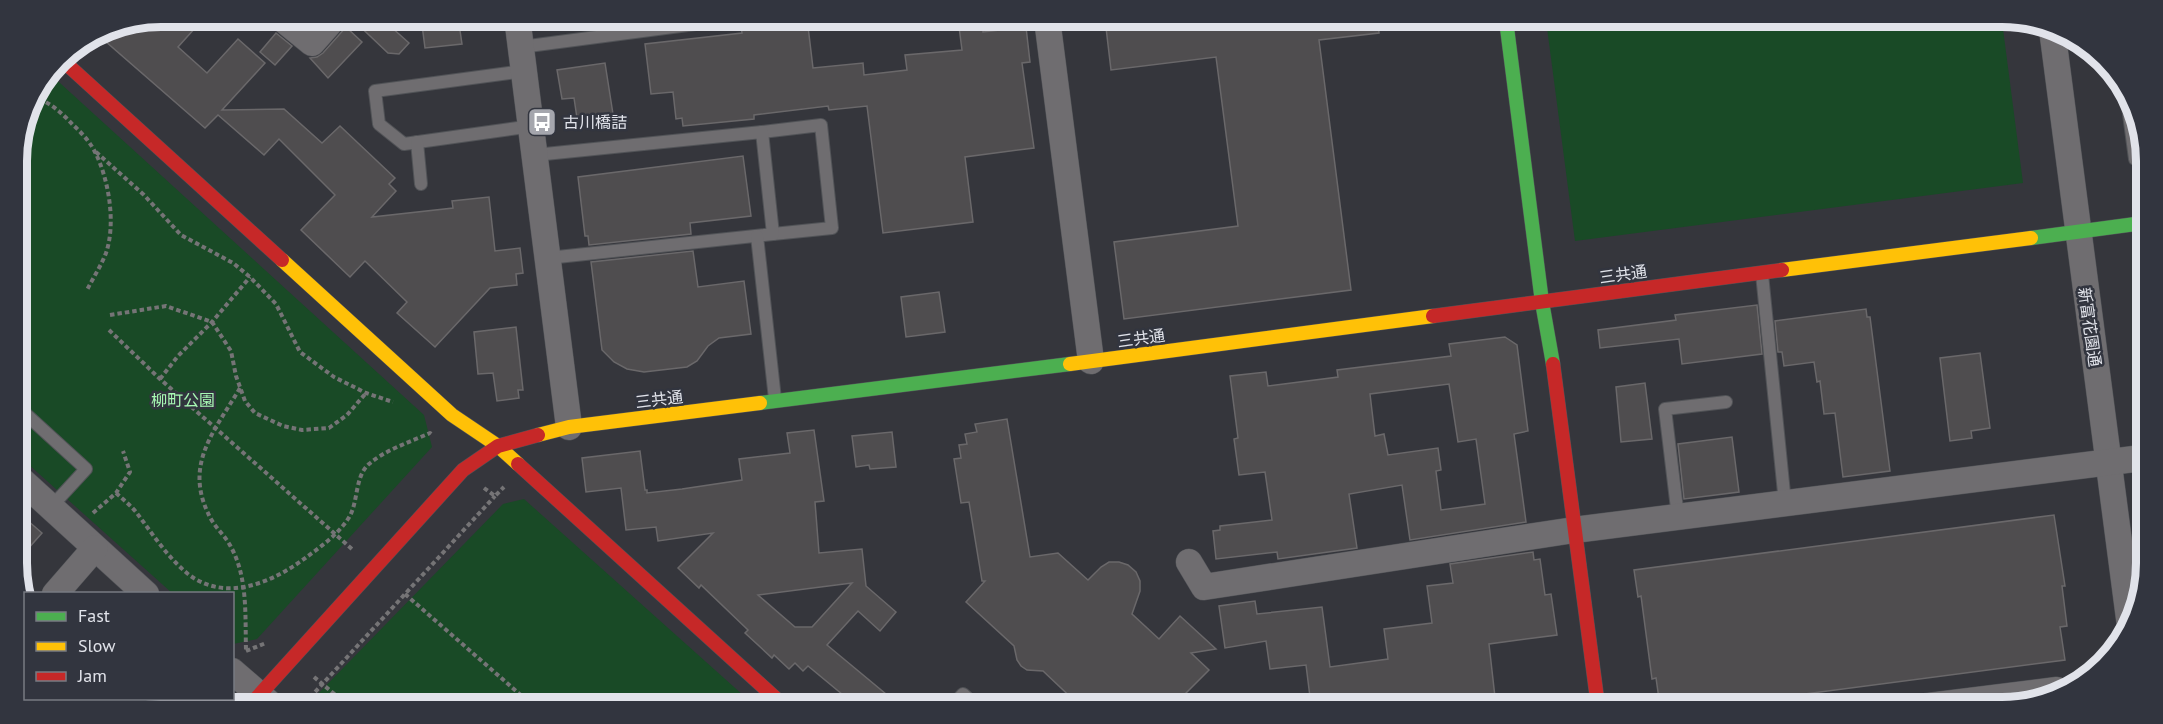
<svg xmlns="http://www.w3.org/2000/svg" width="2163" height="724" viewBox="0 0 2163 724" font-family="'PT Sans','Noto Sans JP',sans-serif">
<rect width="100%" height="100%" fill="#35363c"/>
<g fill="#194a26">
<path d="M1546 20 2002 21 2023 183 1575 241Z"/>
<path d="M49 73 424 415 432 447 257 639 233 644 232 594 172 593 18 455 17 152 31 97Z"/>
<path d="M524 499 753 704 309 703 503 504Z"/>
</g>
<g fill="#4f4d4f" stroke="#6a686a" stroke-width="1.5" fill-rule="evenodd">
<path d="M161 16 205 17 178 47 207 73 238 39 265 63 222 110 284 109 322 143 340 126 395 178 389 184 396 191 372 217 453 208 452 201 489 197 495 251 520 248 523 273 516 274 517 285 490 288 435 347 397 313 407 302 365 261 350 277 301 230 335 195 279 139 264 155 218 115 205 128 97 34 106 27Z"/>
<path d="M350 17H380L409 43 399 54 388 53Z"/>
<path d="M421 17H458L462 44 425 48Z"/>
<path d="M740 18H807L813 68 863 63 864 75 907 70 905 55 962 50 958 19H981L983 32 1026 27 1030 62 1022 63 1034 148 965 157 973 222 883 233 867 106 829 110 828 106 754 115V119L683 126 682 118 676 119 673 92 651 94 645 44 742 33Z"/>
<path d="M1105 19 1378 20 1379 33 1319 40 1351 290 1124 319 1114 242 1238 226 1216 57 1111 70Z"/>
<path d="M346 27 362 42 328 78 310 58 317 57 323 53Z"/>
<path d="M276 33 292 46 275 65 260 52Z"/>
<path d="M605 63 613 114 577 118 574 98 562 99 557 70Z"/>
<path d="M743 156 751 216 690 223 691 234 589 245 588 236H585L578 177Z"/>
<path d="M693 251 698 287 744 281 751 334 719 338 708 346 697 361 687 367 644 372 627 369 614 362 602 350 591 262Z"/>
<path d="M939 292 945 332 906 337 901 297Z"/>
<path d="M1757 305 1762 354 1682 364 1679 339 1600 348 1598 330 1676 320 1675 315Z"/>
<path d="M1866 309 1867 317H1870L1890 471 1843 477 1835 413 1824 414 1820 381 1817 382 1814 362 1784 366 1782 352H1778L1775 321Z"/>
<path d="M516 327 523 390H518L519 398 497 401 493 373 478 374 474 332Z"/>
<path d="M1505 337 1517 345 1528 431 1514 434 1526 522 1410 540 1402 485 1349 494 1357 548 1278 559 1277 552 1216 559 1213 531 1220 530V526L1272 520 1265 472 1239 475 1234 439 1238 438 1230 376 1266 372 1268 386 1338 377 1337 370 1451 356 1449 344ZM1449 384 1458 442 1476 439 1485 504 1441 510 1436 471 1441 470 1438 448 1388 455 1384 434 1375 436 1370 394Z"/>
<path d="M1980 353 1990 428 1971 431 1972 438 1950 441 1940 358Z"/>
<path d="M1645 383 1652 439 1621 442 1616 387Z"/>
<path d="M1007 419 1030 557 1058 553 1088 580 1101 567 1109 562H1119L1128 565 1136 572 1140 581V591L1132 614 1159 639 1180 616 1216 649 1191 653 1209 670 1174 705H1079L1043 671 1027 670 1021 666 1017 660 1014 646 966 602 985 581H982L969 502 961 503 954 459 961 458 959 445 967 444 965 434 977 432 975 424Z"/>
<path d="M814 430 824 501 815 502 819 553 862 549 866 586 896 612 880 631 858 611 827 645 898 704H854L808 666 803 671 795 663 789 669 774 655 772 658 745 633 748 630 701 585 699 588 678 568 713 533 658 541 656 527 626 530 621 488 586 492 582 458 640 451 645 490H647V493L682 489 742 480 739 459 790 453 787 433ZM852 583 812 627H795L758 595Z"/>
<path d="M892 432 896 467 870 469 869 465 856 467 852 436Z"/>
<path d="M1732 437 1739 492 1684 499 1678 444Z"/>
<path d="M19 513 42 533 19 559Z"/>
<path d="M2054 515 2065 586H2062L2067 626 2060 627 2065 660 1714 706H1660L1656 678 1652 679 1641 596 1638 597 1634 570Z"/>
<path d="M1533 552 1534 560 1540 559 1545 595 1551 594 1557 635 1489 644 1496 706 1311 705 1306 665 1270 669 1266 641 1225 648 1219 606 1255 601 1257 614 1322 607 1330 667 1388 659 1384 629 1432 623 1427 586 1453 583 1450 564Z"/>
</g>
<g fill="none" stroke-linecap="round" stroke-linejoin="round">
<g stroke="#515357" stroke-width="14">
<g id="lane">
<path d="M875 18V21L901 18"/>
<path d="M521 47 726 20"/>
<path d="M524 71 375 91 379 124 404 144 532 126"/>
<path d="M2127 99 2135 159 2144 158"/>
<path d="M762 132 821 125 832 228 773 234"/>
<path d="M417 142 421 184"/>
<path d="M535 155 762 132 773 234 548 258"/>
<path d="M757 236 775 399"/>
<path d="M1762 274 1785 503"/>
<path d="M18 407 86 469 51 507"/>
<path d="M1678 517 1665 409 1726 402"/>
<path d="M953 705 963 694 975 705"/>
</g>
</g>
<g stroke="#515357" stroke-width="27">
<g id="street">
<path d="M280 17 312 43 335 17"/>
<path d="M517 17 569 427"/>
<path d="M1047 19 1091 361"/>
<path d="M2052 29 2130 626"/>
<path d="M19 478 146 594"/>
<path d="M1189 562 1204 587 1574 530 2142 458"/>
<path d="M55 594 95 548"/>
<path d="M232 671 269 703"/>
<path d="M1921 707 2057 690"/>
</g>
</g>
<g stroke="#515357" stroke-width="15">
<g id="fast">
<path d="M1506 20 1542 302 1553 364"/>
<path d="M2031 238 2143 223"/>
<path d="M760 403 1070 364"/>
</g>
</g>
<g stroke="#515357" stroke-width="15">
<g id="slow">
<path d="M282 260 452 415 498 446 518 464"/>
<path d="M1782 270 2031 238"/>
<path d="M1070 364 1433 316"/>
<path d="M538 435 569 427 760 403"/>
</g>
</g>
<g stroke="#515357" stroke-width="15">
<g id="jam">
<path d="M60 58 282 260"/>
<path d="M1433 316 1782 270"/>
<path d="M1553 364 1598 706"/>
<path d="M518 464 782 704"/>
<path d="M252 703 463 470 498 446 538 435"/>
</g>
</g>
<g stroke="#757476" stroke-width="4" stroke-dasharray="4.5 3" stroke-linecap="butt">
<path d="M32 97C48 100 62 113 73 125 82 133 91 143 96 154 109 181 116 224 106 253 101 266 93 278 87 290"/>
<path d="M96 152 144 195 181 235 233 263 250 277 276 304 300 352 334 377 366 393 393 402"/>
<path d="M110 315 166 306 212 322 231 351 236 376 245 401 255 413 283 426 302 430 329 428 347 415 366 393"/>
<path d="M109 330 160 379 352 549"/>
<path d="M160 379 178 356 212 322 250 277"/>
<path d="M240 388C216 429 184 463 208 513 213 526 225 535 231 547 248 578 245 616 246 650"/>
<path d="M484 488 495 496 504 487"/>
<path d="M116 493C123 499 130 505 136 512 152 533 167 557 188 574 227 604 275 581 308 556 323 545 338 534 348 519 359 503 354 477 369 464 385 450 410 442 430 433L431 434"/>
<path d="M93 513 116 493 130 472 123 451"/>
<path d="M405 594 531 704"/>
<path d="M246 651 266 643"/>
<path d="M314 677 345 703"/>
<path d="M215 698 216 703"/>
<path d="M305 703 495 496"/>
</g>
<use href="#lane" stroke="#6f6d70" stroke-width="12"/>
<use href="#street" stroke="#6f6d70" stroke-width="26"/>
<use href="#fast" stroke="#4caf50" stroke-width="14"/>
<use href="#slow" stroke="#ffc107" stroke-width="14"/>
<use href="#jam" stroke="#c62828" stroke-width="14"/>
</g>
<defs>
<g id="bus-square" transform="scale(1.5)"><rect x="-9" y="-9" width="18" height="18" rx="4" fill="#a5a6ad" stroke="#32353f"/><path d="M-5-6H5V4H4V6H2V4H-2V6H-4V4H-5ZM-3.5-4V0h7V-4ZM-3.5 1.2v1.5H-2V1.2ZM2 1.2v1.5H3.5V1.2Z" fill="#fff"/></g>
</defs>
<g fill-rule="evenodd">
<use href="#bus-square" x="542" y="122"/>
</g>
<g text-anchor="middle" dominant-baseline="central" stroke-width="5" stroke-linejoin="round" paint-order="stroke">
<g font-size="16" fill="#e1e3ea" stroke="#32353f" text-anchor="start">
<text x="563" y="122">古川橋詰</text>
</g>
<g font-size="16" fill="#e1e3ea" stroke="#32353f">
<text transform="translate(1623 274) rotate(-8)">三共通</text>
<text transform="translate(2090 327) rotate(82)">新富花園通</text>
<text transform="translate(1141 338) rotate(-8)">三共通</text>
<text transform="translate(659 399) rotate(-7)">三共通</text>
</g>
<g font-size="16" fill="#a7f8b3" stroke="#32353f">
<text x="183" y="400">柳町公園</text>
</g>
</g>
<path d="M0 0H2163V724H0ZM161 27H2002A134 134 0 0 1 2136 161V563A134 134 0 0 1 2002 697H161A134 134 0 0 1 27 563V161A134 134 0 0 1 161 27Z" fill="#32353f" fill-rule="evenodd"/>
<path fill="none" stroke="#e1e3ea" stroke-width="8" d="M161 27H2002A134 134 0 0 1 2136 161V563A134 134 0 0 1 2002 697H161A134 134 0 0 1 27 563V161A134 134 0 0 1 161 27Z"/>
<rect x="24" y="592" width="210" height="108" fill="#32353f" stroke="#787b83" stroke-width="1.5"/>
<rect x="36" y="612" width="30" height="9" fill="#4caf50" stroke="#787b83" stroke-width="1.5"/>
<text x="78" y="622" font-size="18" fill="#e1e3ea">Fast</text>
<rect x="36" y="642" width="30" height="9" fill="#ffc107" stroke="#787b83" stroke-width="1.5"/>
<text x="78" y="652" font-size="18" fill="#e1e3ea">Slow</text>
<rect x="36" y="672" width="30" height="9" fill="#c62828" stroke="#787b83" stroke-width="1.5"/>
<text x="78" y="682" font-size="18" fill="#e1e3ea">Jam</text>
</svg>
